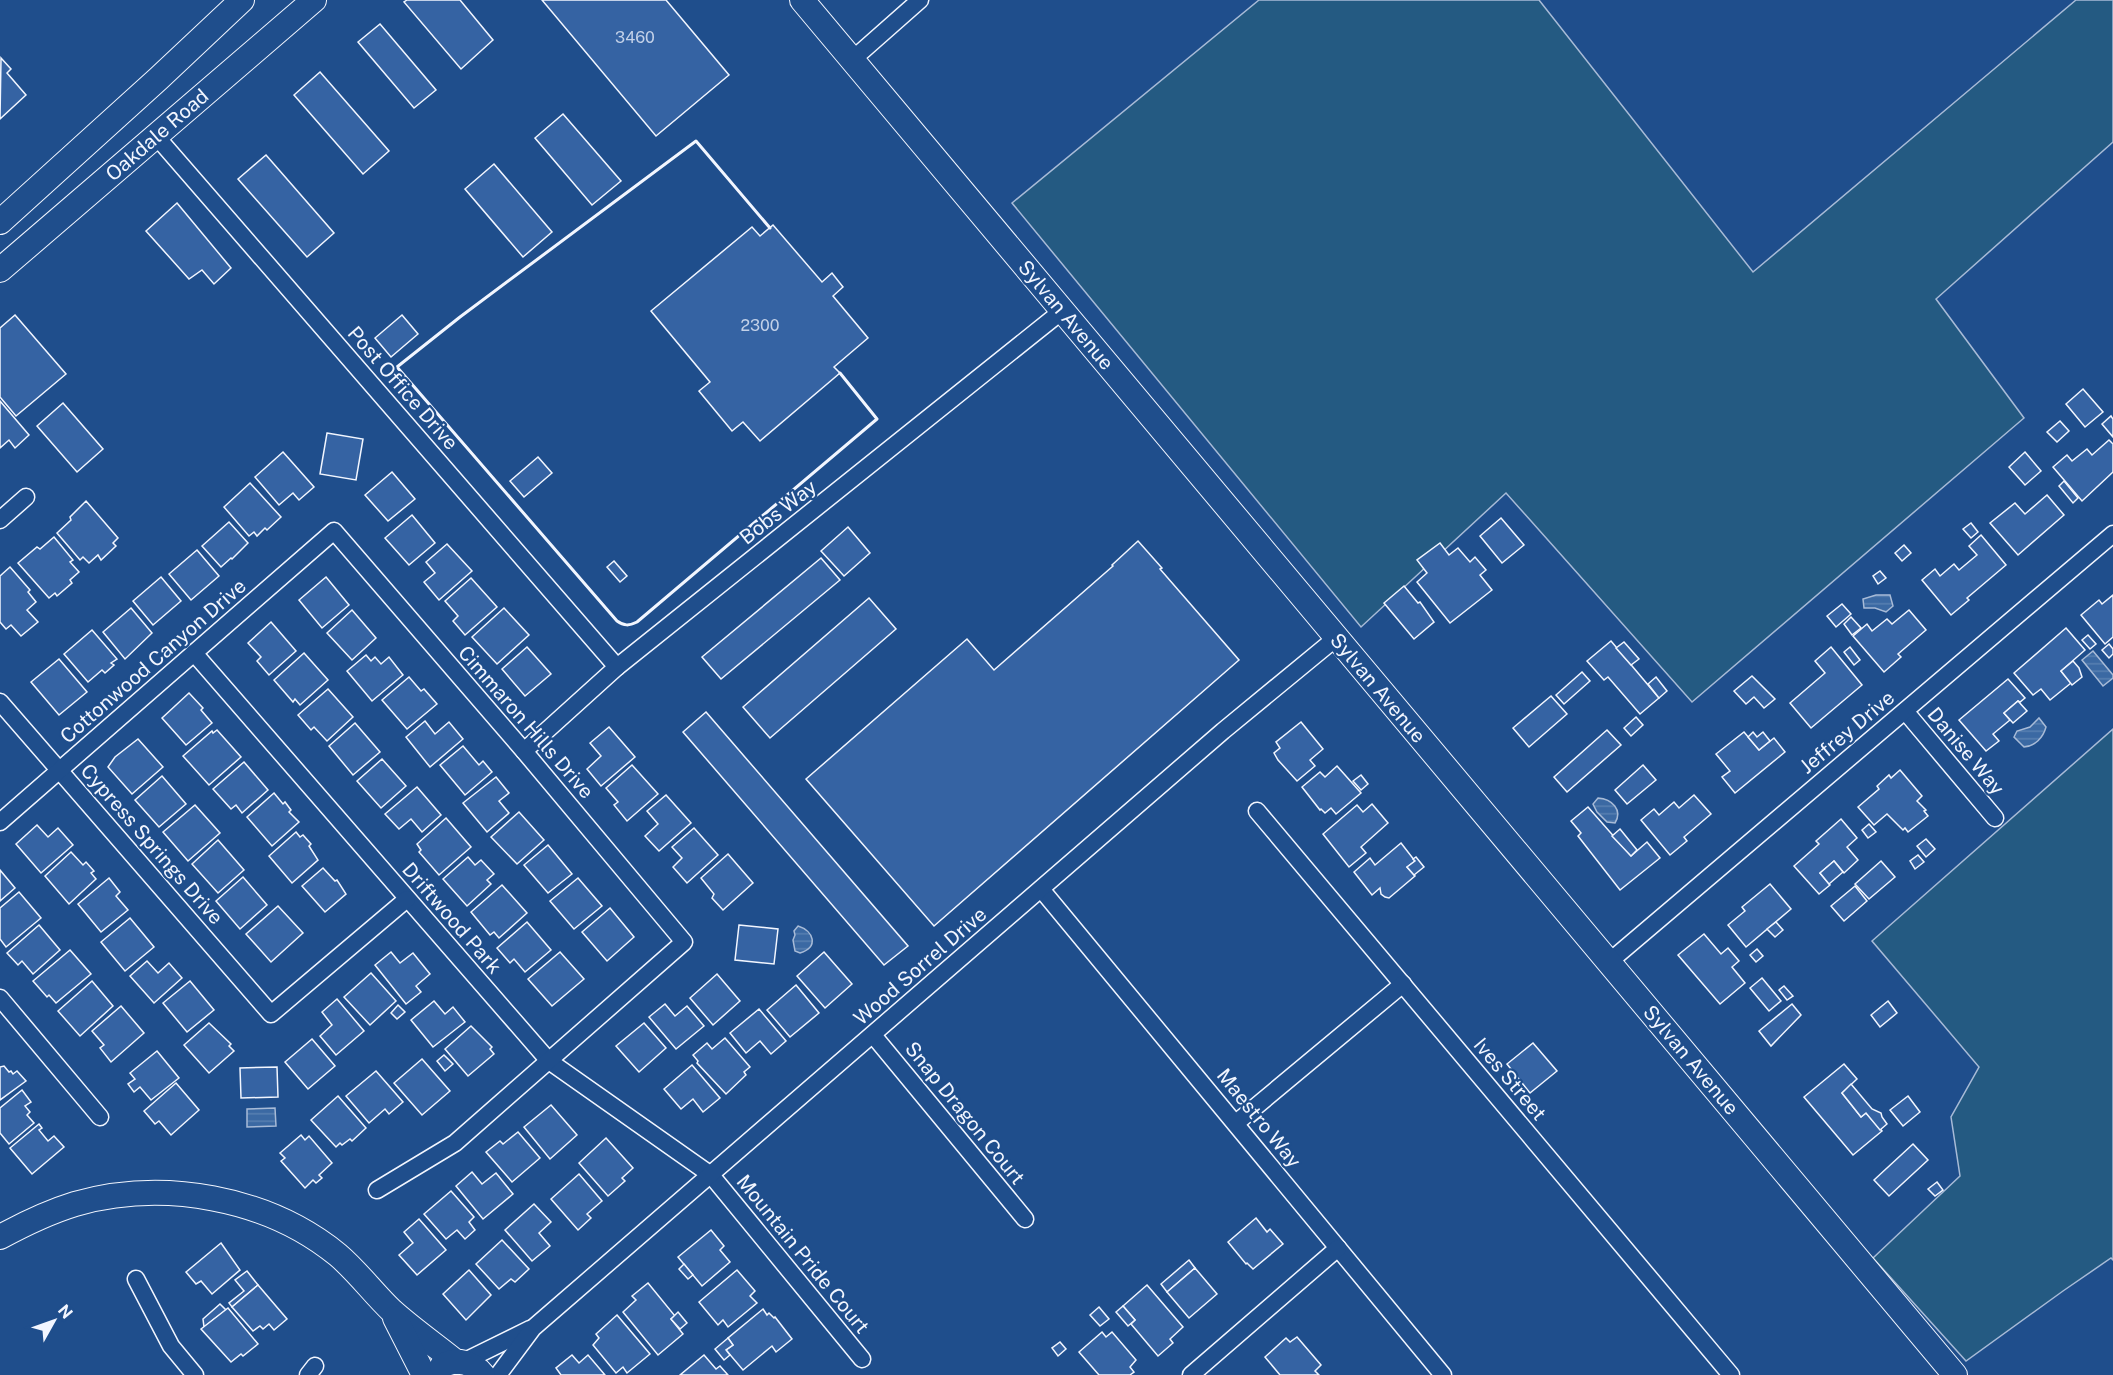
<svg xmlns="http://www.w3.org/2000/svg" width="2113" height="1375" viewBox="0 0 2113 1375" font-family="'Public Sans',sans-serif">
<defs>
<pattern id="water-rules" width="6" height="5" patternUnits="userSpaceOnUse" patternTransform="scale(1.5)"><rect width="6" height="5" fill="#3b69a3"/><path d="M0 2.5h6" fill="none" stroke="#587fb1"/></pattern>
</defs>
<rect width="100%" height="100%" fill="#1f4e8c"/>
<g fill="#245a82" stroke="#a8bbd7" stroke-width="1.5">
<path d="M1259 0H1539L1753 272 2076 0H2113V142L1936 299 2024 418 1692 702 1506 493 1361 627 1012 203Z"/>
<path d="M2113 729V1260L2111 1258 2063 1291 1966 1361 1873 1258 1960 1176 1951 1117 1979 1067 1872 941Z"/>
</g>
<g fill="url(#water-rules)" stroke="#a8bbd7" stroke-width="1.5">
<path d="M1876 595H1890L1893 606 1886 612 1875 608H1864L1863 599Z"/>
<path d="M2093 651 2113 675V678L2103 686 2082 660Z"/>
<path d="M2039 718 2046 727C2043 738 2035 746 2024 747L2014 737 2017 731 2030 727Z"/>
<path d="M1598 798C1612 799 1623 810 1615 823L1607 822 1597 812 1593 804Z"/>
<path d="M798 926C814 931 819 947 800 953L795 951 793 940 795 935 794 931Z"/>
<path d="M275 1108 276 1126 247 1127V1109Z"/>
</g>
<g fill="#3563a3" stroke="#f2f6ff" stroke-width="1.5">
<path d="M407 0H460L493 40 461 69 404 2Z"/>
<path d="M542 0H666L729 75 656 136Z"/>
<path d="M380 24 436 90 414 108 358 42Z"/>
<path d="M1 58 11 69 7 73 26 95 0 119Z"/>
<path d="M320 72 389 151 363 174 294 95Z"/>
<path d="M563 114 621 181 592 205 535 138Z"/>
<path d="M266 155 334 233 307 257 238 179Z"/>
<path d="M494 164 552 232 523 257 465 189Z"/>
<path d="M177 203 231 268 214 284 202 270 189 279 146 231Z"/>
<path d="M773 225 822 282 832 273 843 287 833 296 868 338 834 367 840 373 760 441 743 422 732 431 699 391 710 382 651 311 752 227 760 236Z"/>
<path d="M15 315 66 374 16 416 0 397V328Z"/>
<path d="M402 315 418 334 391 357 375 338Z"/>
<path d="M2083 389 2103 412 2085 427 2066 404Z"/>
<path d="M0 401 29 435 15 448 9 440 0 448Z"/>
<path d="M63 403 103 449 77 472 37 426Z"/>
<path d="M2111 416 2113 419V437L2102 424Z"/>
<path d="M2060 421 2069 431 2057 442 2047 432Z"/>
<path d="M327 433 363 439 356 480 320 474Z"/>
<path d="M2109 440 2113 444V472L2082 501 2053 467 2067 455 2072 461 2087 449 2092 455Z"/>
<path d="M283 452 314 487 299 500 293 493 279 505 255 477Z"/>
<path d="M2025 452 2041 471 2025 485 2009 467Z"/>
<path d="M538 457 552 473 524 497 510 481Z"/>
<path d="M392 472 415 499 388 521 365 495Z"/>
<path d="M2064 481 2078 498 2073 503 2059 486Z"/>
<path d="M250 483 281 517 267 530 265 528 257 536 254 532 249 536 224 507Z"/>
<path d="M2047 495 2064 515 2018 555 1990 523 2015 503 2025 514Z"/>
<path d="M86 501 118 538 113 543 116 546 101 560 98 555 89 563 83 557 80 560 57 533 71 520 70 517Z"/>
<path d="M412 515 435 543 409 565 385 538Z"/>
<path d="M1501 518 1524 545 1502 563 1480 536Z"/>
<path d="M229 522 248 543 232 559 231 558 221 567 202 546Z"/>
<path d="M1971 523 1978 532 1971 538 1963 529Z"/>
<path d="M848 527 870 553 844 576 821 551Z"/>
<path d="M1981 535 2006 565 1967 598 1969 600 1951 615 1922 580 1935 569 1940 576 1954 564 1959 570 1977 555 1969 546Z"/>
<path d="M54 537 73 560 70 562 79 572 70 580 72 583 57 596 55 593 49 598 18 563 37 547 40 549Z"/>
<path d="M1138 541 1162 568 1160 569 1239 660 934 926 806 779 967 639 994 670 1113 566 1112 565Z"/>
<path d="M1440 543 1449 555 1458 548 1470 562 1475 557 1486 570 1480 575 1492 590 1450 623 1417 582 1427 573 1417 560Z"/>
<path d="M447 544 472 571 439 600 424 582 435 573 426 562Z"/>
<path d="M1904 545 1911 553 1902 561 1895 553Z"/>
<path d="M197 550 219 576 191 600 169 574Z"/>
<path d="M821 558 840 580 721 679 702 657Z"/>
<path d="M614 561 627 576 620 582 607 567Z"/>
<path d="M10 567 30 590 28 592 36 602 27 610 38 622 21 636 11 625 6 629 0 622V576Z"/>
<path d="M1880 571 1886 578 1878 584 1873 576Z"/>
<path d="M161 577 181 601 153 625 133 601Z"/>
<path d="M326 577 349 605 322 628 299 600Z"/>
<path d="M471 578 497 607 465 635 453 621 458 616 445 601Z"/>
<path d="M1404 586 1418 603 1420 602 1434 622 1414 639 1384 603Z"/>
<path d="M2113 595V637L2105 644 2081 615 2099 600 2102 604Z"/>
<path d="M869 598 896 629 770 738 743 707Z"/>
<path d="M1842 604 1851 614 1836 627 1827 616Z"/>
<path d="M131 608 152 633 125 659 103 632Z"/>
<path d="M504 608 529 635 497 664 472 637Z"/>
<path d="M352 610 376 638 352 660 327 633Z"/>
<path d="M1909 610 1926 630 1898 654 1901 657 1884 672 1853 636 1867 624 1872 631 1887 619 1892 624Z"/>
<path d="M1851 617 1861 628 1852 635 1844 624Z"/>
<path d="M271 622 296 651 269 675 257 661 261 657 248 643Z"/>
<path d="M2066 628 2085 650 2061 671 2071 683 2050 700 2041 689 2033 695 2014 673Z"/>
<path d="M92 630 117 659 111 663 114 665 105 673 102 670 88 682 64 654Z"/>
<path d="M2088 635 2096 644 2090 649 2082 640Z"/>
<path d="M1611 641 1659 698 1640 714 1608 677 1604 680 1587 661Z"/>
<path d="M1624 642 1639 659 1631 665 1616 648Z"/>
<path d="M2109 644 2113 649V654L2109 658 2102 650Z"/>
<path d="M527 647 551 674 525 696 502 669Z"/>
<path d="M1831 647 1862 685 1811 728 1790 703 1825 673 1815 661Z"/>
<path d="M1850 647 1860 660 1854 665 1844 652Z"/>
<path d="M304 653 328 680 300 705 295 699 293 702 274 680Z"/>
<path d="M366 655 371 661 375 657 381 664 389 657 403 675 372 701 347 671Z"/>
<path d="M59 659 87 692 59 715 31 682Z"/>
<path d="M2073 661 2079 668 2082 677 2072 685 2061 671Z"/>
<path d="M1582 672 1590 681 1564 704 1556 695Z"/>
<path d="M1752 676 1775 699 1764 708 1754 697 1746 704 1734 691Z"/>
<path d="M409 677 421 691 424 689 437 704 407 729 382 700Z"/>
<path d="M1656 677 1667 691 1659 698 1648 684Z"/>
<path d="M2008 679 2025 698 2020 702 2018 701 2004 713 2010 720 1993 734 1999 741 1986 751 1959 720Z"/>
<path d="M328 689 353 717 327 741 314 727 311 730 298 715Z"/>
<path d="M189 693 203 708 201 710 212 723 186 745 162 718Z"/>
<path d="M1551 696 1567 714 1529 747 1513 728Z"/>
<path d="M2018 701 2027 711 2013 723 2004 713Z"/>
<path d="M706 712 908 946 884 965 683 732Z"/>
<path d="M1636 717 1643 725 1631 736 1624 728Z"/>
<path d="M425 721 435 734 449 722 463 739 430 767 406 737Z"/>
<path d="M1301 722 1323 749 1310 760 1315 766 1297 781 1278 760 1274 753 1280 748 1276 742Z"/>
<path d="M355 723 380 752 353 775 329 746Z"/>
<path d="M609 727 635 757 601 786 587 769 601 756 590 743Z"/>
<path d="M217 730 241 757 209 785 183 756 212 731 213 733Z"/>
<path d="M1607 730 1621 745 1567 792 1554 777Z"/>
<path d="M1744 732 1759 750 1774 738 1785 752 1735 793 1722 777 1730 771 1716 754Z"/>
<path d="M1753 732 1757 737 1763 732 1770 741 1759 750 1748 737Z"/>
<path d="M138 739 163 767 132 794 108 767 115 757Z"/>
<path d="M463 746 479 765 483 761 492 772 465 795 440 765Z"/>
<path d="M382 759 406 786 381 808 357 781Z"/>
<path d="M244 762 268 790 242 813 236 805 231 809 213 789Z"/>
<path d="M632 765 658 794 627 821 614 805 618 802 606 788Z"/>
<path d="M1643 765 1656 780 1627 804 1615 790Z"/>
<path d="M1337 766 1361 793 1336 814 1331 808 1325 813 1321 809 1320 810 1302 787 1320 772 1325 777Z"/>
<path d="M1900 770 1922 796 1917 801 1926 810 1924 811 1928 816 1908 832 1905 828 1903 830 1887 814 1874 825 1858 807 1879 789 1877 786 1889 775 1891 778Z"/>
<path d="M1361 775 1368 784 1361 790 1353 781Z"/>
<path d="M162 776 186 804 159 827 135 800Z"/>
<path d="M496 777 509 793 499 801 509 813 487 832 463 803Z"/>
<path d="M417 787 441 815 422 832 411 819 399 829 385 814Z"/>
<path d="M274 793 283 804 285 802 291 810 289 812 299 822 272 846 247 817Z"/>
<path d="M666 795 691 823 659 851 645 836 658 824 647 811Z"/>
<path d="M1694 795 1711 814 1684 837 1687 841 1670 855 1641 820 1654 809 1659 815 1674 802 1679 808Z"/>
<path d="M1372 804 1388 823 1361 847 1366 853 1349 867 1323 834 1357 805 1363 812Z"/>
<path d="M195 805 220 833 188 861 163 832Z"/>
<path d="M1588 807 1631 856 1647 842 1660 858 1620 890 1578 836 1581 833 1571 821Z"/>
<path d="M519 812 544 840 517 864 491 837Z"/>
<path d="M446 818 471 847 439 875 419 852 421 850 417 844Z"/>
<path d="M1841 819 1857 838 1847 847 1858 860 1844 873 1834 861 1820 873 1830 885 1819 894 1794 866 1819 844 1816 841Z"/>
<path d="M1869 824 1876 832 1868 838 1862 830Z"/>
<path d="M37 825 48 837 58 828 73 845 41 873 16 844Z"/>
<path d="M694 828 718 855 687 883 673 867 682 858 672 847Z"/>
<path d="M1620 829 1637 850 1631 856 1612 836Z"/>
<path d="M296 832 300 837 303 835 311 844 309 846 318 860 292 883 269 856Z"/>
<path d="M1926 839 1935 849 1926 857 1917 846Z"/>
<path d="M218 840 244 870 218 893 192 864Z"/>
<path d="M1401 843 1415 861 1407 867 1415 876 1389 898 1385 897 1381 894 1380 888 1372 895 1354 872 1370 858 1375 865Z"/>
<path d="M548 845 572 874 548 893 524 865Z"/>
<path d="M71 852 83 865 86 862 94 871 91 873 96 879 69 904 45 876Z"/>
<path d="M728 854 753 883 723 910 712 898 714 894 701 878Z"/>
<path d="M1918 855 1924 862 1915 869 1910 861Z"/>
<path d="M468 857 475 865 481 860 494 874 487 880 491 884 467 906 443 879Z"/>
<path d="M1416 857 1424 867 1414 875 1407 867 1415 861 1413 859Z"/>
<path d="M1834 861 1843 872 1829 884 1820 873Z"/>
<path d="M1881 861 1895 877 1869 899 1855 884Z"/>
<path d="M323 868 335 881 337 880 346 894 325 912 302 886Z"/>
<path d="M0 870 15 888 0 901Z"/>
<path d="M243 877 267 905 240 929 216 901Z"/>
<path d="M109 878 120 892 116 896 128 910 101 932 78 904Z"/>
<path d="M578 878 602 906 574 929 550 901Z"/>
<path d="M1770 884 1791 909 1746 947 1728 925 1745 911 1742 907Z"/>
<path d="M502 885 527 913 499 938 494 932 490 935 471 912Z"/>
<path d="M1855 886 1867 901 1844 921 1831 906Z"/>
<path d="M19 892 41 918 6 947 0 939V908Z"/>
<path d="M278 906 303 933 271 962 246 934Z"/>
<path d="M610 908 634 937 607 961 582 932Z"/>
<path d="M130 918 154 947 125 971 101 942Z"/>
<path d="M527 922 551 950 525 972 514 959 510 963 497 948Z"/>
<path d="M1776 922 1783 930 1775 937 1767 929Z"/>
<path d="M39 925 60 950 33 974 22 961 18 965 7 953Z"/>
<path d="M739 925 778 929 774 964 735 960Z"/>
<path d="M1704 934 1721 954 1728 948 1739 961 1732 967 1745 983 1720 1004 1678 955Z"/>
<path d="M1757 949 1763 956 1756 962 1750 955Z"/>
<path d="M70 950 91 974 56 1003 49 995 47 997 33 981Z"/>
<path d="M391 952 400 963 413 953 430 974 416 986 421 992 406 1004 375 965Z"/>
<path d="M560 952 584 979 552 1006 528 979Z"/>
<path d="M824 952 852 984 825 1008 797 976Z"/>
<path d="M147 961 158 973 169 963 182 978 154 1003 130 976Z"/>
<path d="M371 973 396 1001 370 1025 344 997Z"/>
<path d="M717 974 740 1001 713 1025 690 998Z"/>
<path d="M1762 978 1781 1001 1769 1011 1750 988Z"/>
<path d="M92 981 113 1006 80 1036 58 1011Z"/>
<path d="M190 981 214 1010 187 1032 163 1003Z"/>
<path d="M796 985 819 1013 790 1037 767 1010Z"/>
<path d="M1784 986 1793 996 1787 1000 1779 990Z"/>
<path d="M337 999 364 1031 336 1055 320 1036 332 1025 322 1012Z"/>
<path d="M434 1001 445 1014 453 1007 465 1022 433 1047 411 1020Z"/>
<path d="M1888 1001 1897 1013 1880 1027 1871 1015Z"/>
<path d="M665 1004 675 1016 687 1006 704 1026 676 1049 649 1017Z"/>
<path d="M1792 1004 1801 1015 1771 1046 1759 1031Z"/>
<path d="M398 1005 405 1012 397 1019 391 1013Z"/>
<path d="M121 1006 144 1033 111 1062 100 1048 104 1045 92 1031Z"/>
<path d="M759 1009 786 1041 771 1054 760 1041 746 1053 730 1033Z"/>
<path d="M209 1023 231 1044 229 1046 234 1051 209 1073 184 1045Z"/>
<path d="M644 1023 666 1048 639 1072 616 1046Z"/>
<path d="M471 1026 492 1047 490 1049 494 1054 468 1076 445 1049Z"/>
<path d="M725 1038 750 1067 744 1072 746 1075 726 1094 697 1063 698 1061 693 1055 707 1043 712 1049Z"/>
<path d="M312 1039 335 1066 308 1089 285 1062Z"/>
<path d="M1533 1043 1557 1071 1530 1093 1507 1064Z"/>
<path d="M157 1051 179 1078 151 1100 140 1087 134 1092 128 1084 135 1079 130 1073Z"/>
<path d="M444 1055 453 1064 445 1071 437 1061Z"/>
<path d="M422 1059 450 1091 422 1115 394 1083Z"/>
<path d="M1844 1064 1857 1079 1842 1093 1861 1117 1866 1113 1882 1131 1853 1155 1804 1097Z"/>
<path d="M692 1065 720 1098 703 1112 693 1099 681 1109 664 1089Z"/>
<path d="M4 1066 9 1072 11 1071 13 1074 17 1071 26 1081 0 1100V1067Z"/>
<path d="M277 1067 278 1097 241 1098 240 1068Z"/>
<path d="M376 1071 403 1102 389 1114 385 1109 369 1123 346 1096Z"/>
<path d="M176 1083 199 1110 171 1135 159 1121 155 1124 144 1111Z"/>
<path d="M1851 1084 1872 1109 1881 1113 1882 1117 1887 1124 1880 1130 1866 1113 1861 1117 1842 1093Z"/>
<path d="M22 1090 31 1102 25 1106 30 1112 27 1115 34 1123 9 1144 0 1133V1108Z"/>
<path d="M338 1096 366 1128 352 1141 350 1139 342 1145 340 1143 336 1147 311 1120Z"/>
<path d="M1908 1096 1920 1112 1903 1126 1890 1110Z"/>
<path d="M551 1105 577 1135 550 1159 524 1127Z"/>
<path d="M39 1124 42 1128 39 1130 48 1141 54 1136 64 1147 32 1174 10 1148Z"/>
<path d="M518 1132 540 1158 512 1182 486 1152 500 1141 503 1144Z"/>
<path d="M301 1135 305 1140 309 1136 332 1163 319 1175 322 1178 316 1183 313 1180 305 1188 281 1161 285 1158 280 1153Z"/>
<path d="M606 1138 633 1168 622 1178 625 1181 608 1196 579 1163Z"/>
<path d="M1913 1144 1928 1160 1889 1196 1874 1180Z"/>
<path d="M472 1172 482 1184 496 1173 513 1194 483 1219 456 1186Z"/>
<path d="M579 1174 602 1201 587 1214 591 1218 578 1230 551 1199Z"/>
<path d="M1937 1182 1943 1190 1935 1196 1928 1189Z"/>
<path d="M451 1191 474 1217 469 1222 475 1230 465 1239 457 1230 446 1239 424 1214Z"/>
<path d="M534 1204 551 1222 539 1233 550 1246 532 1261 505 1230Z"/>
<path d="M1256 1218 1267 1232 1270 1229 1283 1244 1253 1269 1247 1263 1246 1264 1228 1242Z"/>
<path d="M419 1219 446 1250 417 1275 399 1255 413 1243 404 1232Z"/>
<path d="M711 1230 724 1246 720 1250 730 1262 702 1286 678 1257Z"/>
<path d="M502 1240 529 1269 515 1282 511 1279 499 1289 476 1264Z"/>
<path d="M221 1243 240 1270 212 1294 201 1281 196 1284 186 1272Z"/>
<path d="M1189 1260 1195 1268 1167 1292 1161 1284Z"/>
<path d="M684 1264 693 1275 688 1279 679 1269Z"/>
<path d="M1195 1268 1217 1294 1189 1318 1167 1292Z"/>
<path d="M469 1270 491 1295 466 1320 443 1294Z"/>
<path d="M737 1270 755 1291 750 1296 757 1303 728 1327 723 1320 718 1325 699 1302Z"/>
<path d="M247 1271 258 1285 232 1307 229 1303 244 1291 235 1280Z"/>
<path d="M648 1283 675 1316 671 1319 683 1334 658 1355 623 1312 636 1300 632 1296Z"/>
<path d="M258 1285 287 1319 274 1330 269 1324 263 1329 260 1326 253 1331 232 1307Z"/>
<path d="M1147 1285 1183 1327 1170 1339 1173 1343 1158 1356 1131 1324 1135 1320 1123 1306Z"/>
<path d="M220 1304 226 1310 204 1327 203 1319Z"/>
<path d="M1123 1306 1135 1320 1128 1326 1116 1312Z"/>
<path d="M1099 1307 1109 1319 1100 1326 1090 1315Z"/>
<path d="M228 1308 258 1344 243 1356 241 1354 231 1362 201 1329Z"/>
<path d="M763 1309 767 1315 769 1313 774 1318 775 1317 792 1339 776 1352 772 1346 743 1370 726 1350 733 1345 728 1338Z"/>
<path d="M678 1312 687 1323 680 1329 671 1319Z"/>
<path d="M617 1315 650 1354 627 1373 623 1367 616 1373 593 1345 599 1338 596 1334Z"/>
<path d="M1102 1332 1106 1337 1112 1332 1136 1360 1130 1367 1134 1372 1130 1375H1099L1079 1352Z"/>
<path d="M1297 1337 1321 1365 1315 1371 1319 1375H1280L1265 1357 1286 1338 1290 1342Z"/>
<path d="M728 1338 733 1345 726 1350 730 1355 724 1360 715 1349Z"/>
<path d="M1060 1342 1066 1349 1058 1356 1052 1348Z"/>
<path d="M572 1355 579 1363 588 1355 605 1375H561L556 1368Z"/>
<path d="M704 1355 716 1369 720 1366 728 1375H680Z"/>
</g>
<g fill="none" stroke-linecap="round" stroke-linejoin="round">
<g stroke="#f2f6ff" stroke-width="19">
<g id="street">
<path d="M852 60 920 0"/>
<path d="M156 136 617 667"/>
<path d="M0 520 26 497"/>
<path d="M194 653 549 1061 711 1175 862 1359"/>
<path d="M0 702 271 1014 407 899"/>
<path d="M1905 711 1995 818"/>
<path d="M524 751 617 667 1062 311"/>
<path d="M1257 811 1731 1375"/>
<path d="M0 822 334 531 524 751 684 942 455 1143 377 1190"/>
<path d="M1041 889 1443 1375"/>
<path d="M1609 962 2113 534"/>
<path d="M0 998 100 1117"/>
<path d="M873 1035 1025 1219"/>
<path d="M1236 1123 1403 984"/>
<path d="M136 1279 171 1346 195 1375"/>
<path d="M463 1362 530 1329"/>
<path d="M308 1375 315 1366"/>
<path d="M498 1375 533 1328 1223 731 1336 638"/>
<path d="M1191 1375 1338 1248"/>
</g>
</g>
<g stroke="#f2f6ff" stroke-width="26">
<g id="secondary">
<path d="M802 0 1955 1375"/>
<path d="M0 222 158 79 242 0"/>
<path d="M0 270 314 0"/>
<path d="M0 1237C24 1224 49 1212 75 1204 163 1179 267 1197 338 1255 358 1272 373 1293 392 1311 412 1329 435 1345 456 1362"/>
<path d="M395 1318 424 1375"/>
<path d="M442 1366C456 1358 473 1362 483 1375"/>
</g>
</g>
<use href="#street" stroke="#1f4e8c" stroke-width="16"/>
<use href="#secondary" stroke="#1f4e8c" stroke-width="24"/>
<path stroke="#f2f6ff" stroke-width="3" d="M770 228 696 141 460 317 397 367 617 621C624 626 629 626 637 622L877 419 840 373"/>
</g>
<g text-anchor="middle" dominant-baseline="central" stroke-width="4.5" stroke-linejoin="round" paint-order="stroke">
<g font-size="16" fill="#c3d1e8">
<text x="635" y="37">3460</text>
<text x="760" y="325">2300</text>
</g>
<g font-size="20" fill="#f2f6ff" stroke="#1f4e8c">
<text transform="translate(157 135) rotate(-41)">Oakdale Road</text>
<text transform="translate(1066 315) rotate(50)">Sylvan Avenue</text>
<text transform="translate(403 388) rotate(49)">Post Office Drive</text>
<text transform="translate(778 512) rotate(-38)">Bobs Way</text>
<text transform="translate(153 661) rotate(-41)">Cottonwood Canyon Drive</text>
<text transform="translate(1378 688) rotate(50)">Sylvan Avenue</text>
<text transform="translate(526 722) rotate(49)">Cimmaron Hills Drive</text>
<text transform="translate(1847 732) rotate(-40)">Jeffrey Drive</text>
<text transform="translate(1966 751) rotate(50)">Danise Way</text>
<text transform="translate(152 844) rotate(49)">Cypress Springs Drive</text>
<text transform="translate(452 918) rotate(49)">Driftwood Park</text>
<text transform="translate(920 966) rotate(-41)">Wood Sorrel Drive</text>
<text transform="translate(1691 1060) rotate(50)">Sylvan Avenue</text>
<text transform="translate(1510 1079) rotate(50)">Ives Street</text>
<text transform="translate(965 1113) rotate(51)">Snap Dragon Court</text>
<text transform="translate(1259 1118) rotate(51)">Maestro Way</text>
<text transform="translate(803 1254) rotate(51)">Mountain Pride Court</text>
</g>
</g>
<g transform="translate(54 1321) rotate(50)" stroke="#1f4e8c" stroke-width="4.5" paint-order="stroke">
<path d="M0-4.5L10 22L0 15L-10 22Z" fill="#f2f6ff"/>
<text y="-9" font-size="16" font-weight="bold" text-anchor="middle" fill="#f2f6ff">N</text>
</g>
</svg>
